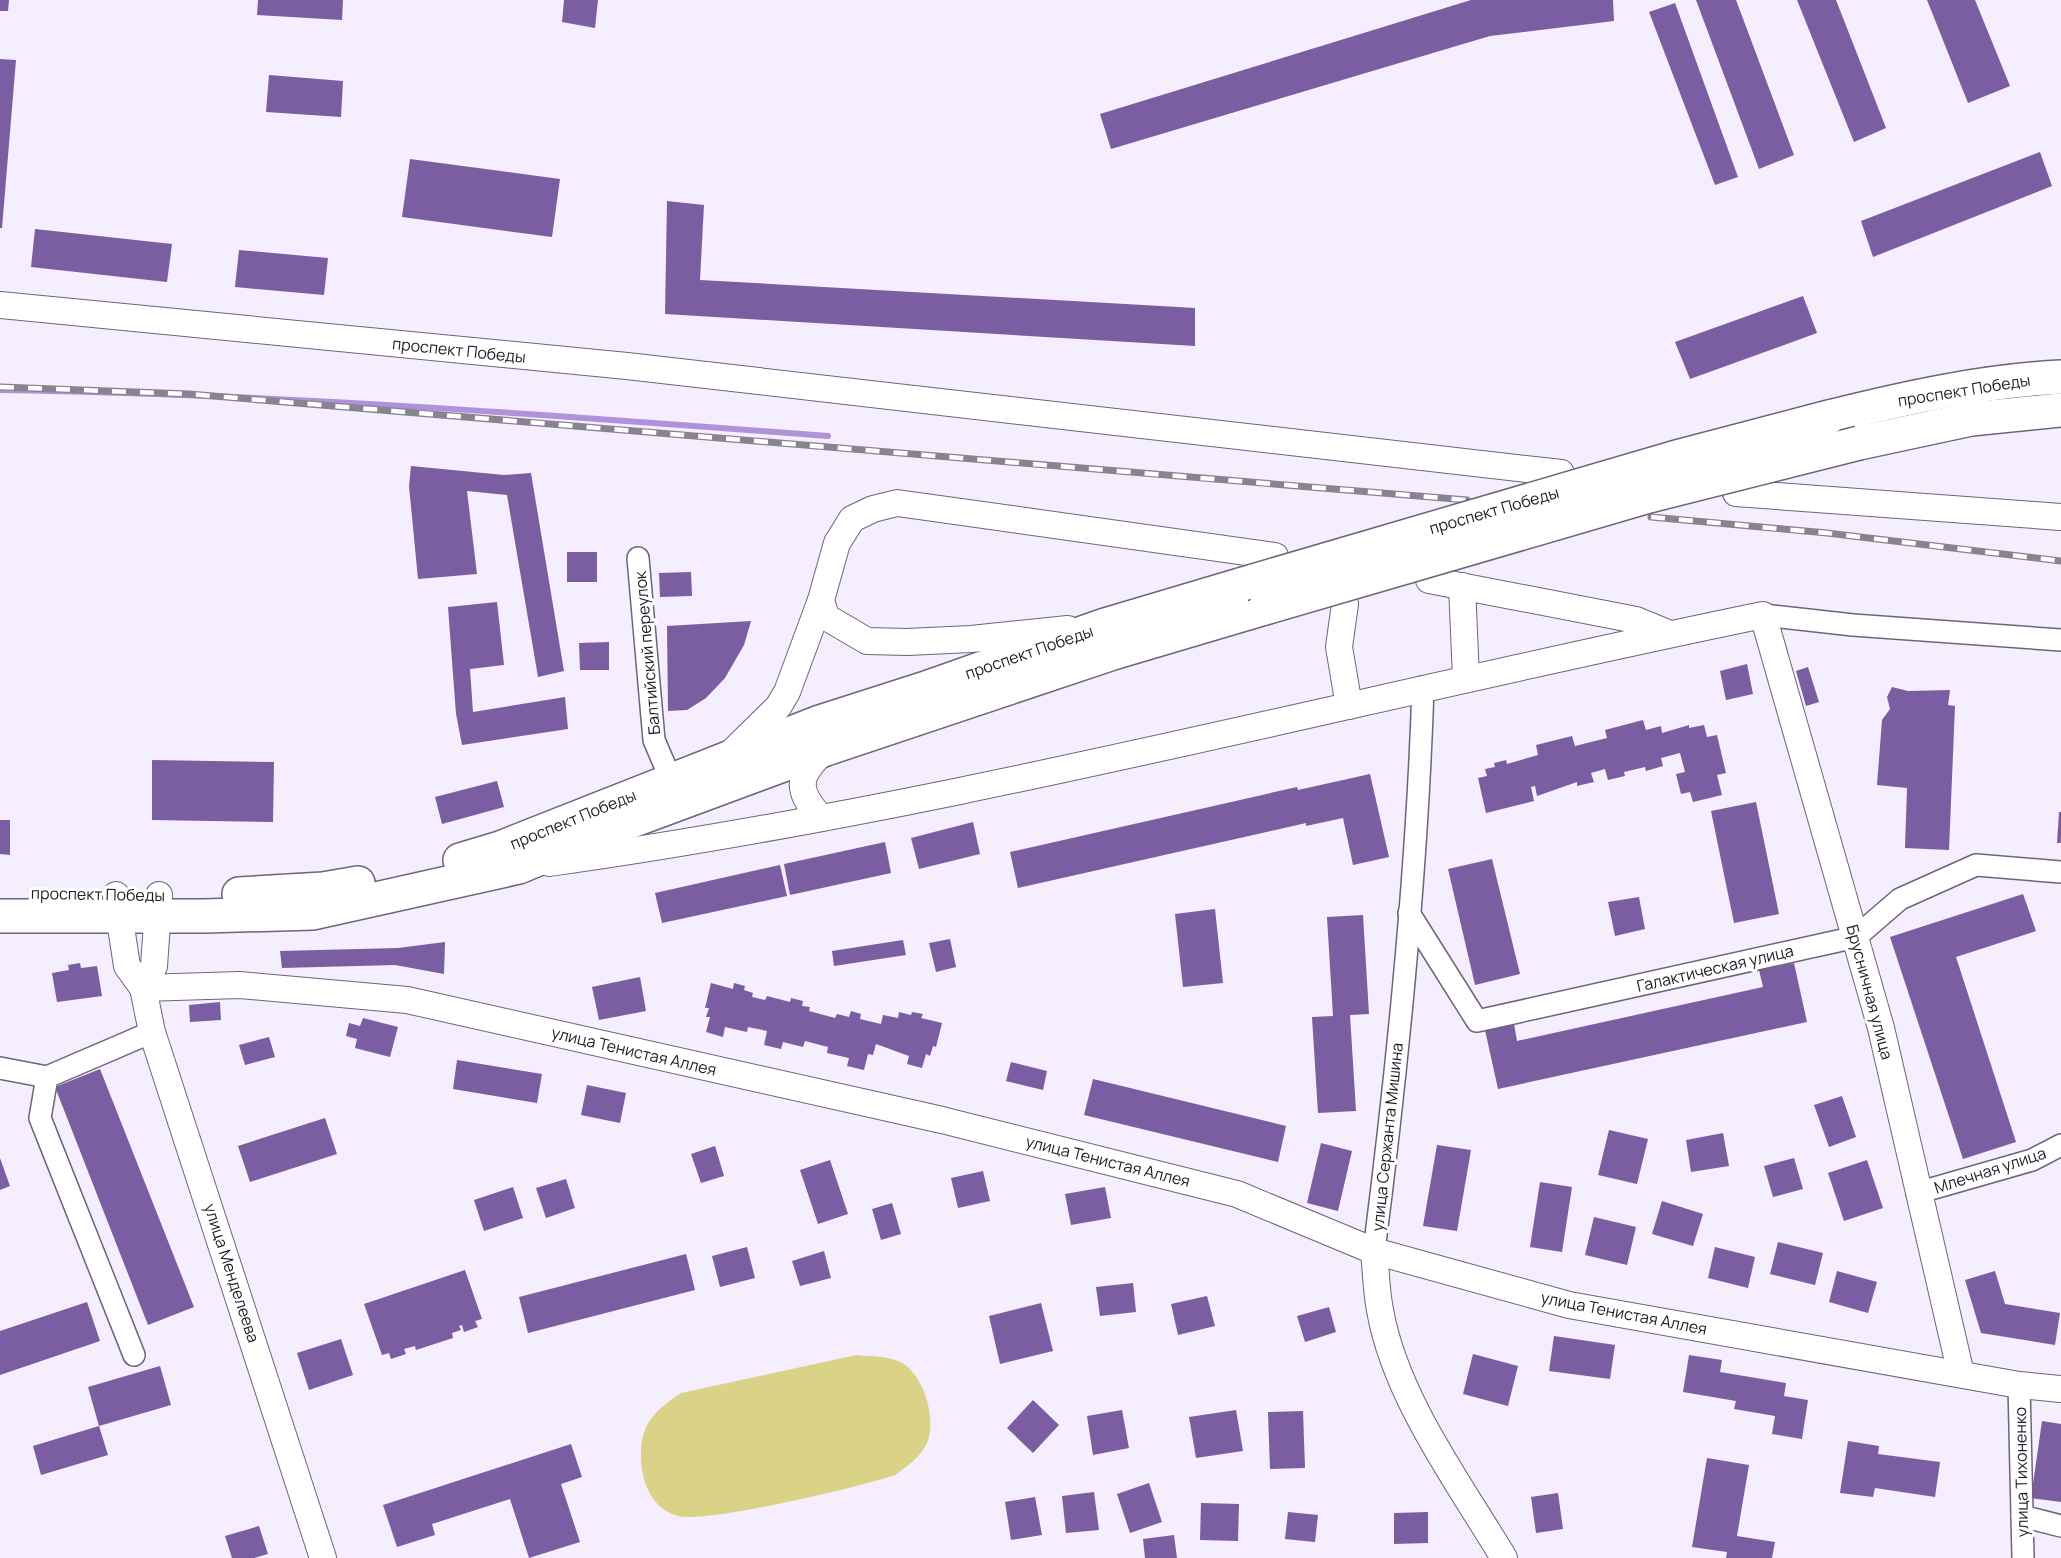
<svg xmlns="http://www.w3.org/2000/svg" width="2061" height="1558" viewBox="0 0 2061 1558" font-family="Manrope,sans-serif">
<rect width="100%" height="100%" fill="#f4eefe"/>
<path fill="#dad287" d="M856 1355C871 1357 888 1355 902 1363 924 1375 937 1420 927 1443 920 1458 907 1466 895 1475 863 1486 705 1524 678 1516 652 1509 642 1483 641 1459 640 1424 654 1411 681 1393Z"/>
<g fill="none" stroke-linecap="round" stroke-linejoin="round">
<path stroke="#b092da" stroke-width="6" d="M0 390C276 394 552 415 828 436"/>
</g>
<g fill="#7b5da1">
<path d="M0 0H9L8 11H0Z"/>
<path d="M258 0H343L342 20 257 15Z"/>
<path d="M564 0H598L595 28 562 22Z"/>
<path d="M1471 0H1613L1614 21 1490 36 1111 149 1100 114Z"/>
<path d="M1696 0H1736L1794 155 1759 169Z"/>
<path d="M1797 0H1836L1886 128 1854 142Z"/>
<path d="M1927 0H1975L2010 86 1968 103Z"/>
<path d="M1675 3 1738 177 1715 185 1649 12Z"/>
<path d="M0 59 16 60 2 228H0Z"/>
<path d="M269 75 343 81 341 117 266 112Z"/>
<path d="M2040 152 2052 186 1873 257 1861 221Z"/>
<path d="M410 159 560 179 552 237 402 217Z"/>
<path d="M667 201 704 205 700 280 1195 308V346L665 314Z"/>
<path d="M35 229 172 244 167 282 31 267Z"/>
<path d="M239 250 328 258 324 295 235 287Z"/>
<path d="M1803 296 1817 333 1690 379 1675 342Z"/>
<path d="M411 466 504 475 531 473 564 671 538 677 507 495 467 491 477 574 418 579 409 486Z"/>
<rect x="567" y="552" width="30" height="30"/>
<path d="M691 572 692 596 660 597 659 573Z"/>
<path d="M497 602 504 665 470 669 473 712 565 697 568 729 462 745 456 714 448 607Z"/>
<path d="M751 621 744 645 725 678 706 698 687 710 668 711 667 626Z"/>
<path d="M609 642V670H580L579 643Z"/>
<path d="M1747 664 1753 694 1726 700 1720 671Z"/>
<path d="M1808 667 1819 702 1806 706 1796 671Z"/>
<path d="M1892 687 1908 691 1950 690 1948 705 1955 706 1949 850 1905 848 1907 788 1877 785 1882 720 1890 709 1887 697Z"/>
<path d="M1643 720 1646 730 1661 726 1662 733 1689 725V728L1704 725 1707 737 1717 735 1726 773 1717 775 1722 795 1693 802 1690 792 1681 794 1676 774 1685 772 1680 753 1661 758 1663 766 1646 771 1645 767 1624 772 1625 776 1608 780 1605 769 1591 773 1594 782 1577 786V782L1537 796 1535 786 1531 787 1534 801 1486 813 1478 778 1487 776 1485 769 1495 767 1494 763 1506 760 1507 764 1538 755 1536 745 1572 736 1575 746 1607 738 1605 730Z"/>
<path d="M152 760 274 762 273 822 152 820Z"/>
<path d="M1370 774 1389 857 1353 865 1343 818 1306 826V823L1018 888 1010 852 1297 787 1298 790Z"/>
<path d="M497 781 504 807 442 824 435 797Z"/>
<path d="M1756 802 1779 914 1734 923 1711 811Z"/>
<path d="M2059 812H2061V843H2057Z"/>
<path d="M0 820H10V855L0 854Z"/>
<path d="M973 822 980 854 919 869 911 838Z"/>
<path d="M885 842 891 873 790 895 784 864Z"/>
<path d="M1492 859 1520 974 1475 985 1448 869Z"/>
<path d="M780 865 787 896 662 923 655 893Z"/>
<path d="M2023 894 2036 931 1956 957 2016 1142 1963 1159 1890 937Z"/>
<path d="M1639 897 1645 929 1615 936 1608 902Z"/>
<path d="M1215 909 1223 983 1183 987 1175 914Z"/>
<path d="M1363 915 1369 1014 1350 1015 1356 1111 1318 1113 1312 1017 1333 1016 1327 917Z"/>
<path d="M950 939 956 967 936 972 929 943Z"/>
<path d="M903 940 906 955 834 966 832 951Z"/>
<path d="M445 942 444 974 395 965 282 968 280 951 398 948Z"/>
<path d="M80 963 81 968 97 966 102 996 57 1002 52 973 69 970 68 965Z"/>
<path d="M1794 963 1807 1022 1498 1089 1485 1030 1514 1024 1517 1041 1763 987 1759 970Z"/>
<path d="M640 977 646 1011 599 1020 592 987Z"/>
<path d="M711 983 733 989 734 983 745 986 744 990 753 993 752 997 765 1000 767 996 790 1002 791 998 803 1001 802 1006 810 1007 809 1011 835 1018 837 1014 849 1017 851 1011 861 1014 860 1019 881 1024 883 1015 898 1018 899 1012 911 1015 912 1012 923 1014 921 1018 942 1023 936 1047 933 1046 930 1056 926 1054 922 1068 907 1064 909 1056 876 1044 873 1055 868 1054 864 1070 847 1066 849 1058 827 1053 828 1047 805 1041 803 1047 783 1042 781 1049 764 1045 767 1031 748 1027 747 1032 725 1027 723 1037 706 1032 710 1017H706L709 1008H705Z"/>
<path d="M220 1002 221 1020 190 1022 189 1005Z"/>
<path d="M363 1018 398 1027 390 1057 355 1048 357 1039 346 1036 349 1023 360 1026Z"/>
<path d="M269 1037 275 1057 245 1065 239 1045Z"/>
<path d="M457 1060 542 1074 537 1103 453 1089Z"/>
<path d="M1011 1062 1047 1071 1043 1090 1006 1081Z"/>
<path d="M100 1069 194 1307 148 1325 55 1087Z"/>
<path d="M1093 1079 1286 1126 1278 1162 1084 1115Z"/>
<path d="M587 1085 626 1093 620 1123 581 1115Z"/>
<path d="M1842 1096 1856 1137 1829 1147 1814 1105Z"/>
<path d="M325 1118 337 1154 250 1182 238 1146Z"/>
<path d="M1609 1130 1648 1139 1637 1184 1598 1175Z"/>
<path d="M1723 1133 1729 1166 1691 1172 1686 1140Z"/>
<path d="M1321 1143 1352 1151 1338 1211 1307 1203Z"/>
<path d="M1437 1145 1471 1150 1457 1231 1423 1226Z"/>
<path d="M715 1146 724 1176 701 1183 691 1154Z"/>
<path d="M0 1158 10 1186 0 1190Z"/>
<path d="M1794 1158 1803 1189 1773 1197 1764 1166Z"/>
<path d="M830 1160 848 1214 818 1224 800 1170Z"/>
<path d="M1867 1160 1883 1208 1844 1221 1828 1173Z"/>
<path d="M983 1171 990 1201 958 1208 951 1178Z"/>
<path d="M566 1179 575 1208 546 1218 536 1188Z"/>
<path d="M1540 1182 1572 1187 1562 1252 1530 1247Z"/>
<path d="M513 1187 523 1218 484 1231 474 1200Z"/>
<path d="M1105 1187 1111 1218 1071 1225 1065 1194Z"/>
<path d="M1662 1201 1703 1214 1693 1246 1652 1234Z"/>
<path d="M892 1203 901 1234 881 1240 872 1209Z"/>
<path d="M1594 1217 1636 1227 1627 1265 1585 1255Z"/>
<path d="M1778 1242 1823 1253 1815 1285 1770 1274Z"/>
<path d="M747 1247 755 1278 720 1287 712 1256Z"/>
<path d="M1715 1247 1755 1257 1748 1288 1708 1278Z"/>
<path d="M824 1251 831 1278 800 1286 792 1261Z"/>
<path d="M686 1254 695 1290 528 1333 519 1297Z"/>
<path d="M465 1270 482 1319 475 1321 478 1327 464 1332 462 1325 459 1326 461 1330 452 1333 453 1338 416 1350 415 1346 404 1349 406 1354 391 1359 389 1353 382 1355 364 1304Z"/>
<path d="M1837 1271 1877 1282 1868 1313 1829 1302Z"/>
<path d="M1995 1271 2005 1304 2060 1313 2055 1345 1981 1333 1965 1280Z"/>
<path d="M1133 1283 1136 1312 1100 1316 1096 1287Z"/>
<path d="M1207 1296 1215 1326 1178 1335 1171 1304Z"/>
<path d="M87 1302 100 1341 0 1375V1331Z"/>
<path d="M1041 1303 1053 1351 1000 1364 989 1316Z"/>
<path d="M1329 1307 1336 1332 1305 1342 1297 1316Z"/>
<path d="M1554 1336 1615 1345 1610 1379 1549 1371Z"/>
<path d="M341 1339 353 1375 309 1390 297 1353Z"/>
<path d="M1473 1354 1518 1366 1508 1406 1463 1394Z"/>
<path d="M1689 1355 1722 1360 1720 1372 1786 1383 1784 1396 1808 1400 1802 1439 1772 1434 1775 1416 1734 1409 1736 1401 1683 1392Z"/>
<path d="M160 1366 171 1405 99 1426 88 1387Z"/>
<path d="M1033 1400 1059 1425 1033 1453 1007 1428Z"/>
<path d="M1122 1410 1129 1448 1093 1455 1087 1416Z"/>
<path d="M1236 1410 1243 1451 1196 1458 1189 1417Z"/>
<path d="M1303 1411 1305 1468 1270 1469 1268 1412Z"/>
<path d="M2042 1421 2061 1424V1502L2031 1498Z"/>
<path d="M99 1426 108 1455 41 1475 33 1446Z"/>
<path d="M1848 1441 1879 1446 1878 1454 1940 1462 1935 1497 1875 1488 1873 1497 1840 1493Z"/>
<path d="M571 1444 582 1477 561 1484 580 1542 529 1558 510 1499 432 1524 435 1535 397 1547 383 1505Z"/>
<path d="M1707 1458 1749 1465 1737 1536 1775 1542 1772 1558H1726L1727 1552 1692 1547Z"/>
<path d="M1149 1483 1162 1522 1130 1533 1117 1494Z"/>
<path d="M1094 1492 1099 1530 1066 1533 1062 1496Z"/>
<path d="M1558 1493 1563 1529 1536 1533 1531 1497Z"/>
<path d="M1035 1497 1042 1535 1011 1540 1005 1502Z"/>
<path d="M1201 1503 1239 1504 1238 1541 1200 1540Z"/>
<path d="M1288 1512 1318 1515 1315 1542 1285 1539Z"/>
<path d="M1428 1512V1543L1394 1544V1513Z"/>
<path d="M259 1526 268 1554 254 1558H232L225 1536Z"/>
<path d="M1174 1535 1177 1558H1145L1143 1539Z"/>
</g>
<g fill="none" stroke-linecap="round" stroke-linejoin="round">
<g stroke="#6d647b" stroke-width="24">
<g id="minor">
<path d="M638 558 654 740 671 780"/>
<path d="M1763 615 1853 625 2061 640"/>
<path d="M1409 913 1477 1021 1856 937 1900 899 1976 865 2061 872"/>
<path d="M0 1068 47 1077"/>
<path d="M1917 1193 2032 1160 2061 1145"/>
<path d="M1374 1251C1398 1064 1417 875 1423 687"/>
<path d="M134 1355 40 1118 47 1077 152 1032"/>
<path d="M2019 1385 2023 1558"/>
<path d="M2022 1516 2061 1526"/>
</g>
</g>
<g stroke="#6d647b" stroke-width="28">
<g id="tertiary">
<path d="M0 305 627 366 1561 473"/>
<path d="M1736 493 2061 517"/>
<path d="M1429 580 1636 620 1670 634"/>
<path d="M1462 586 1466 678"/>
<path d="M821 600 826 617 867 641 907 642 971 639 1068 629"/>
<path d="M1345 604 1339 647 1349 706"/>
<path d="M731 753 778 707 787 692 821 600 837 543 852 519 873 509 897 503 1275 556"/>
<path d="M821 818C794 788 798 775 826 749"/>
<path d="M549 863C958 806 1358 698 1763 615L1881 1028 1961 1374"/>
<path d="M116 895 127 966 143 988 152 1032 323 1558"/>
<path d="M143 988 240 985 407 1000 942 1120 1237 1194 1374 1251 1569 1305 2019 1385 2061 1389"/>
<path d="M143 988 154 966 159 895"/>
<path d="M1374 1251C1376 1270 1376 1290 1380 1310 1395 1397 1459 1483 1504 1558"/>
</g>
</g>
<g stroke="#6d647b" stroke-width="36">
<g id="primary">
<path d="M1829 417C1905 398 1982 381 2061 377"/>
<path d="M1859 443 1971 419 2061 410"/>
<path d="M460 860 500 848 817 723 923 689 1105 625 1243 584"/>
<path d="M239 894 323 889 358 883"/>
<path d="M0 916H204L313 913 519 867 610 829 826 749 1113 653 1265 608"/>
</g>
</g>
<use href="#minor" stroke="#fff" stroke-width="21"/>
<use href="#tertiary" stroke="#fff" stroke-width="26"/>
<use href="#primary" stroke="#fff" stroke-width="33"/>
<g stroke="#888390" stroke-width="7">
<g id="rail">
<path d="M0 387 189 394 1467 500"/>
<path d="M1651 517 1827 533 2061 561"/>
</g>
</g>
<use href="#rail" stroke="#fff" stroke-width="4.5" stroke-dasharray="14" stroke-linecap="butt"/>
<g stroke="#6d647b" stroke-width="36" stroke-linecap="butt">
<g id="primary-bridge">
<path d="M1243 584 1673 458 1829 417"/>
<path d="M1265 608 1649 496 1859 443"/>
</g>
</g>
<use href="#primary-bridge" stroke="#fff" stroke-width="33"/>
</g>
<g text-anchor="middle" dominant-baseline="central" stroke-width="6" stroke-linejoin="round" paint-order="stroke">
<g font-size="16" fill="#201c26" stroke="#fff">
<text transform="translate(459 350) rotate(6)">проспект Победы</text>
<text transform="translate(1964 390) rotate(-9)">проспект Победы</text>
<text transform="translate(1494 510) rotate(-16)">проспект Победы</text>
<text transform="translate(1029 652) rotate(-19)">проспект Победы</text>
<text transform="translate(647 653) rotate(-95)">Балтийский переулок</text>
<text transform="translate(573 819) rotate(-22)">проспект Победы</text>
<text transform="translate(98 894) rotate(1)">проспект Победы</text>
<text transform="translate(1715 968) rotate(-13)">Галактическая улица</text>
<text transform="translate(1870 992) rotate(75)">Брусничная улица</text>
<text transform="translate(634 1051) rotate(13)">улица Тенистая Аллея</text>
<text transform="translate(1387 1137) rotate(-84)">улица Сержанта Мишина</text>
<text transform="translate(1108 1161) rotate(14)">улица Тенистая Аллея</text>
<text transform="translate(1990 1170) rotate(-18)">Млечная улица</text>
<text transform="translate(232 1273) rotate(72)">улица Менделеева</text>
<text transform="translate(1624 1313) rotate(11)">улица Тенистая Аллея</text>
<text transform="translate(2021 1472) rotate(-91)">улица Тихоненко</text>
</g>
</g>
</svg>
